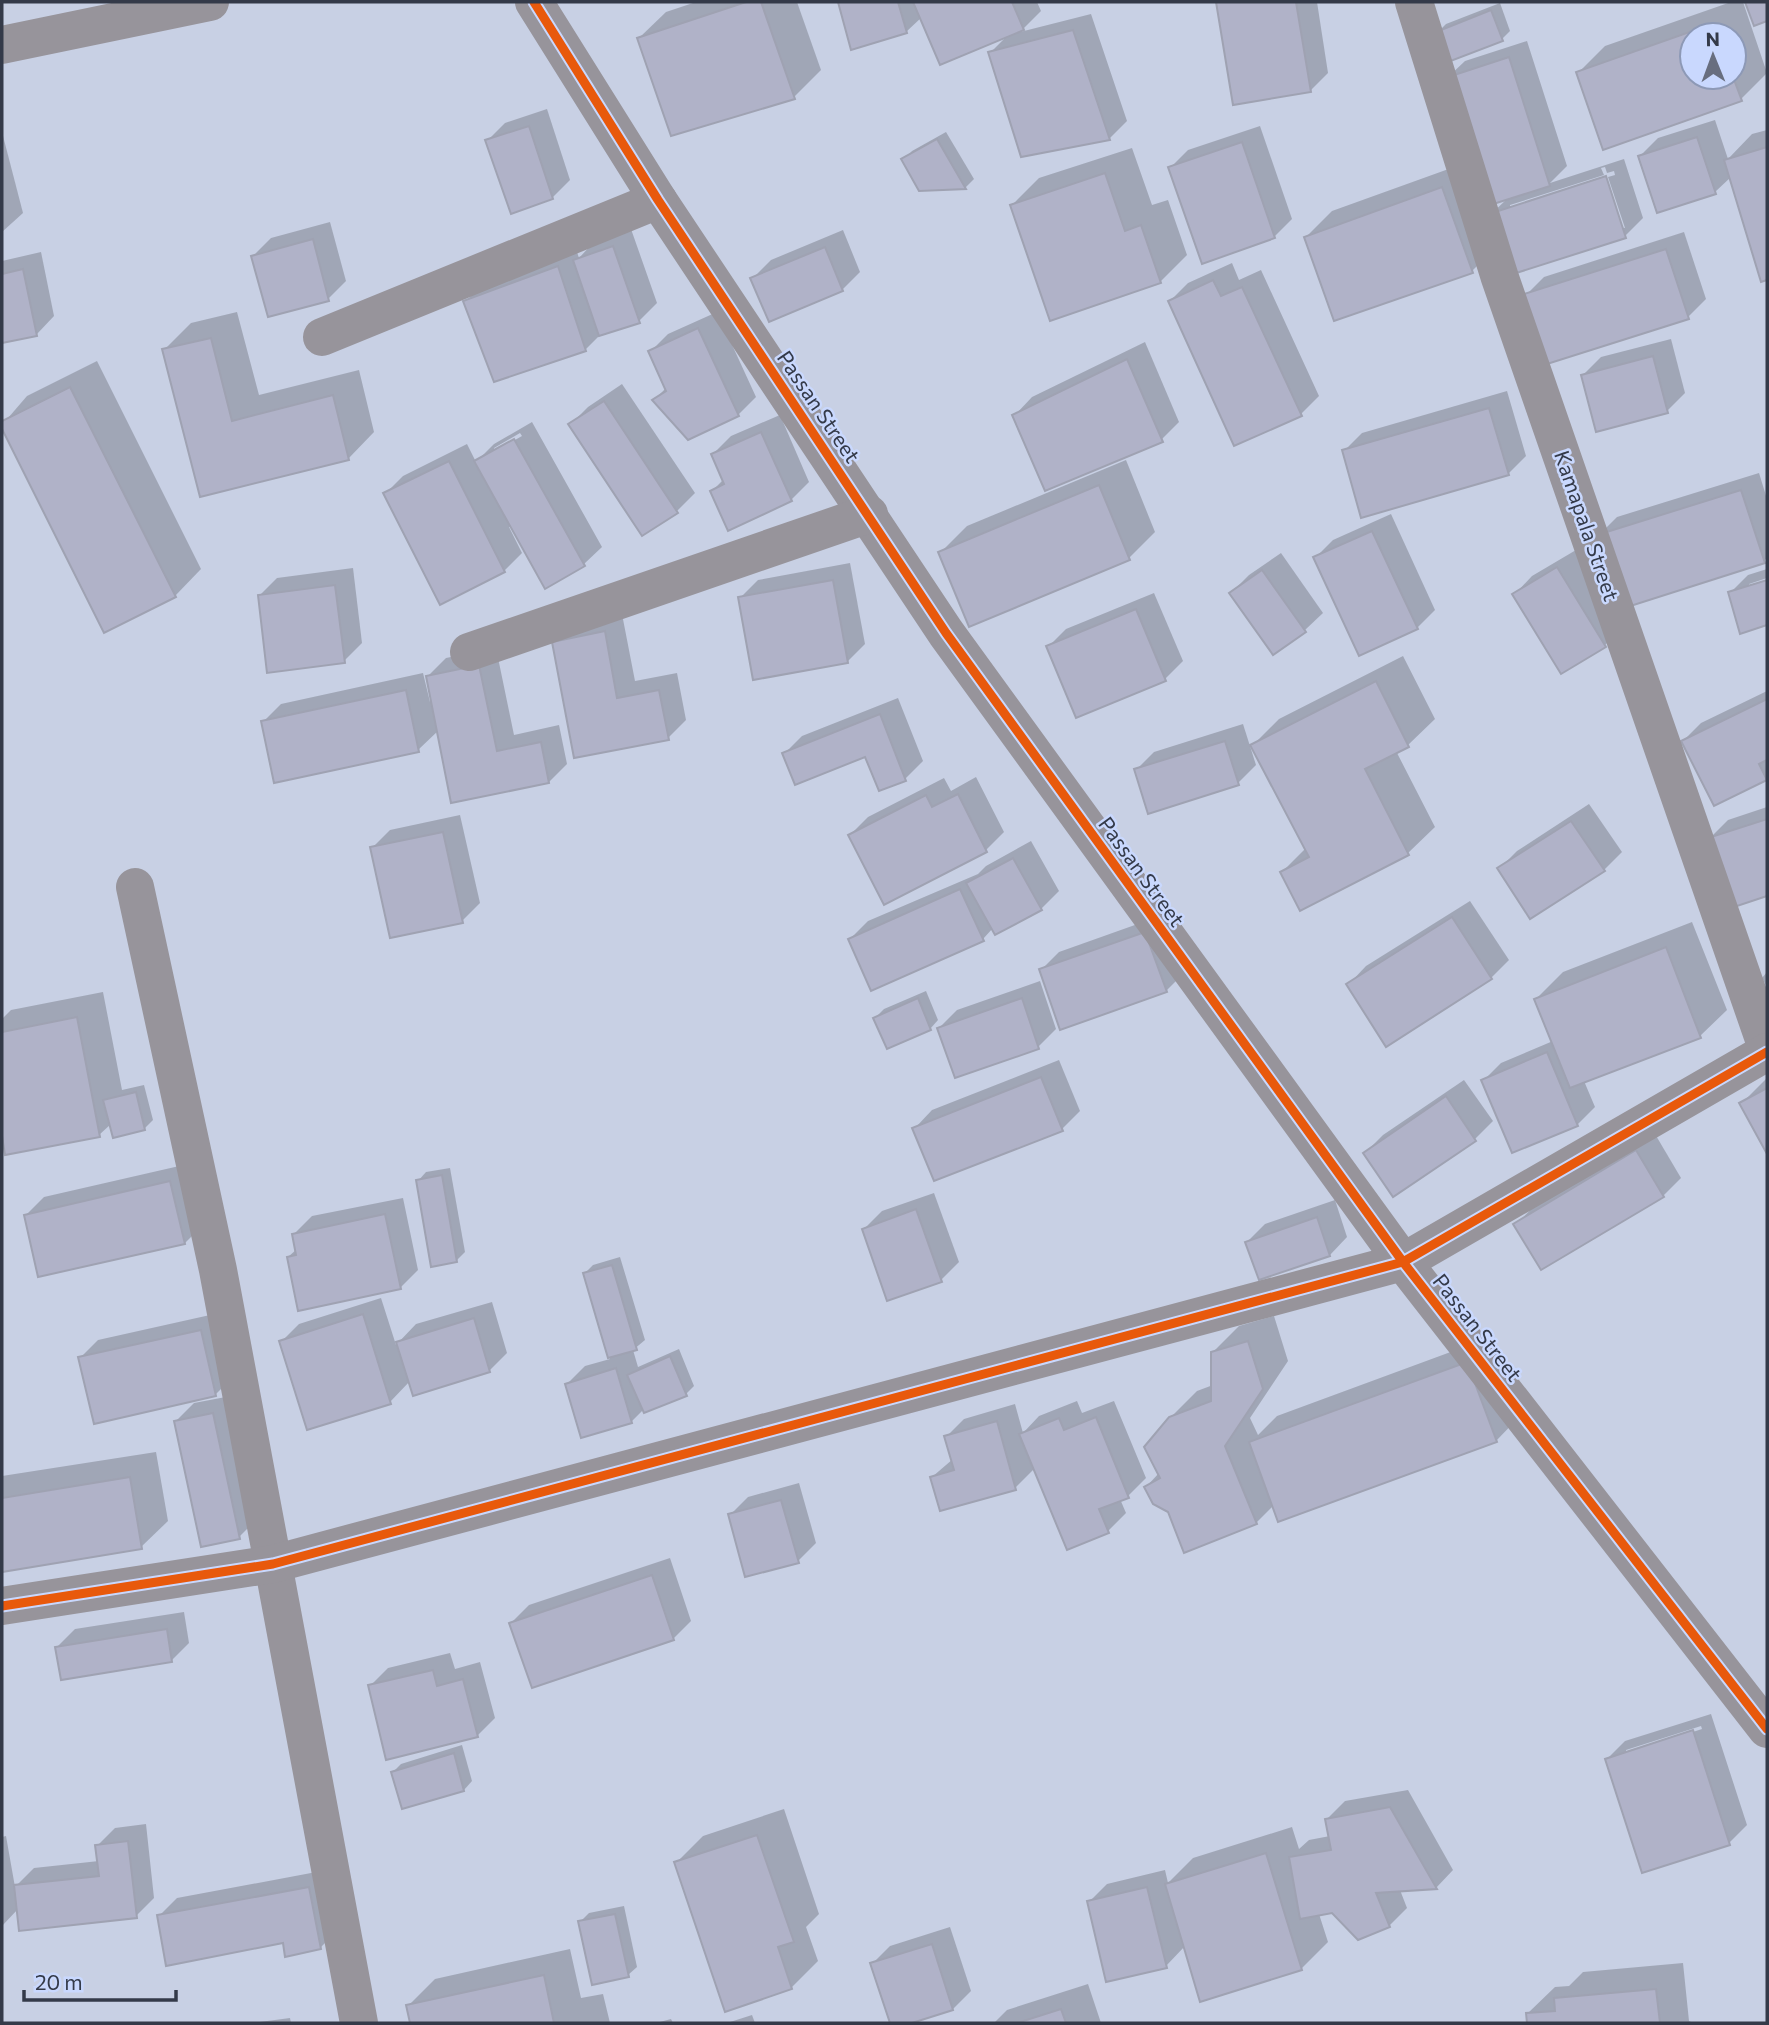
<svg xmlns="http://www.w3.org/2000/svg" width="1769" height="2025" viewBox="0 0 1769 2025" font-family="Commissioner,sans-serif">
	<rect width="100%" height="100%" fill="#c8d0e4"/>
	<!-- shadow -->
	<g fill="#0003" fill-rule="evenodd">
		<polygon points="696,2 797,2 821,70 794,97 672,134 639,38 666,12"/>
		<polygon points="839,2 1037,2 1041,11 1020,32 1091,14 1127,121 1109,139 990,53 1007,36 922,17 906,32 853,47"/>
		<polygon points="1218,2 1317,2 1328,73 1310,91 1234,103"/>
		<path d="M1731 2H1743L1767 73 1741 99 1578 73 1605 46ZM1692 35H1734V77H1692Z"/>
		<polygon points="1500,3 1510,31 1502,39 1438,32 1446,24"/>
		<path d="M1527 41 1567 166 1550 183 1624 159 1643 218 1625 236 1501 242 1472 271 1306 237 1332 211 1468 162 1488 217 1508 198 1447 78 1465 61ZM1605 167 1607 173 1614 171 1615 175 1608 177 1625 228 1510 209V205L1604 175 1601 168Z"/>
		<polygon points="547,109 570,180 552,198 487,141 505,123"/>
		<polygon points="1715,120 1728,159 1752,134 1767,130 1767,278 1762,280 1731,177 1715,192 1640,156 1658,138"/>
		<polygon points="1260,126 1292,219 1275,236 1203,262 1170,168 1188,150"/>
		<polygon points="2,132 23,213 2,232"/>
		<polygon points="946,132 974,179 966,187 920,189 904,160 912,151"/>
		<polygon points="1132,148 1152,205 1168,200 1187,255 1160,282 1012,205 1039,178"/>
		<polygon points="330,222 346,281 328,299 253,256 271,238"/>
		<polygon points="631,229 657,303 639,321 601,334 586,349 495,379 465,302 483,284 576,249 579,258 593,243"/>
		<polygon points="843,230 860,272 842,290 753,278 771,260"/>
		<polygon points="1684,232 1706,299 1688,317 1526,295 1544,277"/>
		<polygon points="41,252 54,316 37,334 2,342 2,261"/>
		<polygon points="1232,263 1239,280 1261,270 1319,396 1301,414 1170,301 1188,283"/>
		<polygon points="237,312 259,395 359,370 374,432 348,459 201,495 164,350 191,323"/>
		<polygon points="717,312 756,397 738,415 654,400 666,388 650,352 668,334"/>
		<polygon points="1671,339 1685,393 1667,411 1583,375 1601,357"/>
		<polygon points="1145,342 1179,422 1161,440 1015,415 1032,397"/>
		<polygon points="97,361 201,569 175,596 105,631 2,425 27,396"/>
		<polygon points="622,384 695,493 677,511 570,425 588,407"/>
		<polygon points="1507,391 1526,456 1508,474 1344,451 1362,433"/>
		<polygon points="780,415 809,482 791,500 712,491 724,479 713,454 731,436"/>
		<path d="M532 422 602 547 584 564 546 586 512 526 509 527 522 553 504 571 385 494 403 476 467 444 476 462 494 444ZM520 433 522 436 494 452V448Z"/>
		<polygon points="1126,460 1155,532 1129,558 940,553 967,526"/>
		<polygon points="1759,473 1767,499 1767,558 1764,561 1599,535 1617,517"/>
		<polygon points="1391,514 1435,610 1417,628 1315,558 1333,540"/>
		<polygon points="1576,550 1623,628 1605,645 1515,594 1532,576"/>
		<polygon points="1281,553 1323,613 1305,630 1273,653 1231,593 1249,575"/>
		<polygon points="850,563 865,644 847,662 740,598 758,580"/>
		<polygon points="353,568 362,643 344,661 259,596 277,578"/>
		<polygon points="1767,569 1767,578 1749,584 1749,588 1767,582 1767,623 1741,631 1730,593 1748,575"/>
		<polygon points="1154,593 1183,661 1165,679 1048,647 1066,629"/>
		<polygon points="622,614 635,681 677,673 686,720 668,738 575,756 554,642"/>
		<polygon points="496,648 514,735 559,725 567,764 549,782 439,730 418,750 263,722 281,704 423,673 430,702 433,701 428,676 446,658"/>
		<polygon points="1403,656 1435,719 1408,745 1396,751 1435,827 1408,853 1300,908 1282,872 1306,848 1253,745 1279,719"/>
		<polygon points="1767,691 1766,779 1683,741 1701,723"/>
		<polygon points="898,698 923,761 905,779 880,789 866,755 784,754 802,736"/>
		<polygon points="1243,724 1256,765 1238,783 1136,770 1154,752"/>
		<polygon points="976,777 1004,832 986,850 850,835 868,817 944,778 951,791"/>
		<polygon points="1589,804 1622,852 1604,870 1499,869 1517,851"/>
		<polygon points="1767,807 1767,895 1732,906 1710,838 1728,820"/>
		<polygon points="460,815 480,903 462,921 372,848 390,830"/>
		<polygon points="1031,841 1059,891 1041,909 993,928 983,939 850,939 868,921 978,874 986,866"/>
		<polygon points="1470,901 1509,960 1491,978 1349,984 1366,966"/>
		<polygon points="1163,915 1184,973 1166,991 1041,970 1059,952"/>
		<polygon points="1692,922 1727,1010 1700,1036 1584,1081 1595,1107 1577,1125 1483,1081 1501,1063 1553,1041 1536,999 1563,972"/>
		<polygon points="1767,972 1767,987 1762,978"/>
		<polygon points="1040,981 1056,1029 1038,1047 939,1028 957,1010"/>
		<polygon points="926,991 938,1020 930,1029 875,1018 884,1009"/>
		<polygon points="103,992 122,1090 144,1085 153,1120 145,1128 111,1124 99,1135 7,1153 2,1127 2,1019 11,1010"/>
		<polygon points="1059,1060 1080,1111 1062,1129 915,1128 932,1110"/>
		<polygon points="1767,1078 1767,1151 1742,1103"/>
		<polygon points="1464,1080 1493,1121 1475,1139 1394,1194 1365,1153 1383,1135"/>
		<polygon points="1655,1134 1681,1178 1663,1196 1516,1225 1533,1207"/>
		<polygon points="188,1164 203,1225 185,1243 26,1215 44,1197"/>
		<polygon points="450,1168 465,1252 456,1261 418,1181 426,1172"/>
		<polygon points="934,1193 959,1262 941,1280 888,1299 864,1229 882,1211"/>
		<polygon points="403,1198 418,1270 400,1288 288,1257 297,1249 294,1234 312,1216"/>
		<polygon points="1335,1200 1347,1237 1330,1255 1247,1242 1265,1224"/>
		<polygon points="620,1257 645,1340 633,1350 638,1367 679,1349 694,1386 686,1394 644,1409 632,1421 583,1436 567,1384 585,1366 610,1359 585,1273 593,1265"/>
		<polygon points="381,1298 396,1345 416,1324 492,1302 507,1353 489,1371 410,1381 390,1402 281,1342 299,1324"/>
		<polygon points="219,1313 233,1377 215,1395 80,1358 98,1340"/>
		<polygon points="1274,1316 1288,1361 1250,1418 1258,1435 1277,1416 1494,1336 1522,1414 1496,1441 1274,1505 1256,1523 1169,1511 1146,1487 1159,1473 1170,1418 1197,1391 1213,1385 1212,1353 1239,1326"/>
		<polygon points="231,1396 257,1519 239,1537 176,1421 194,1403"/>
		<polygon points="1077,1401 1082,1413 1114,1401 1146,1478 1128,1496 1120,1499 1126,1513 1108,1531 1035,1468 1015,1488 932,1477 953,1459 946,1437 964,1419 1015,1404 1023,1433 1039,1416"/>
		<polygon points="156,1452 168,1521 141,1547 2,1570 2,1476"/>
		<polygon points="799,1483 816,1543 798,1561 730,1515 748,1497"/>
		<polygon points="670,1558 691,1621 673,1639 511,1623 529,1605"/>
		<polygon points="184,1612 189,1643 171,1661 57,1647 75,1629"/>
		<polygon points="450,1653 455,1669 480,1662 495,1718 477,1736 370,1686 388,1668"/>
		<path d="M1711 1714 1747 1825 1729 1843 1607 1759 1625 1741ZM1701 1726 1702 1729 1626 1754V1750Z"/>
		<polygon points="462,1745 472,1781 464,1790 393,1772 401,1764"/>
		<polygon points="1408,1790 1453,1870 1436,1888 1400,1890 1407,1908 1389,1926 1333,1911 1319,1914 1328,1942 1301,1969 1185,1946 1166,1966 1089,1902 1107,1884 1165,1870 1168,1883 1193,1858 1292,1827 1299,1849 1309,1840 1330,1836 1327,1819 1345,1801"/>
		<polygon points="784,1809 819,1914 806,1927 818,1961 791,1988 676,1863 703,1836"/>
		<polygon points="146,1824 154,1898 136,1916 18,1909 2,1926 2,1837 6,1836 15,1887 34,1868 99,1861 97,1846 115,1828"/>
		<polygon points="327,1870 338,1930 320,1948 159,1916 177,1898"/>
		<polygon points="624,1906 637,1967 628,1975 580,1922 589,1913"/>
		<polygon points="950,1927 971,1991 953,2009 906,2023 892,2023 872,1964 890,1946"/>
		<polygon points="570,1949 581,1998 603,1994 610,2023 412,2023 408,2006 435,1979"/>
		<polygon points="1683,1963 1689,2021 1693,2023 1529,2023 1528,2013 1555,1987 1569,1986 1583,1972"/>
		<polygon points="1088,1984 1101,2023 994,2023 1007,2010"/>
		<polygon points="752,2015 755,2023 727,2023"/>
		<polygon points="290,2018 291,2023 252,2023"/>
		<polygon points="671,2019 673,2023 656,2023"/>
	</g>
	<!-- building -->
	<g fill="#b0b2c8" stroke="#9fa2b2" stroke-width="2">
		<polygon points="746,2 761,2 795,99 671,136 637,38"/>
		<polygon points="838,2 898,2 907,33 851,50"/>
		<polygon points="913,2 1012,2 1024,30 940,65"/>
		<polygon points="1216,2 1296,2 1311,92 1233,105"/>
		<polygon points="1745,2 1767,2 1767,21 1754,26"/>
		<polygon points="1491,10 1503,41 1448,62 1436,32"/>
		<polygon points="1715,23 1719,35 1692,35 1692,77 1733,77 1742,101 1603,150 1576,72"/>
		<polygon points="1073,30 1110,140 1021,157 988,52"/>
		<polygon points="1509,57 1550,186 1487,206 1445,78"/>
		<polygon points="529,126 553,199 511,214 485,140"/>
		<polygon points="1697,137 1716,194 1657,213 1638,156"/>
		<polygon points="937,139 966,189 919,191 901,159"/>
		<polygon points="1242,142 1275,238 1202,264 1168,167"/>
		<polygon points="1767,147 1767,280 1761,282 1724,160"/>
		<polygon points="1105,173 1125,231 1141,225 1161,283 1050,321 1010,205"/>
		<polygon points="1606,176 1626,238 1510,275 1489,214"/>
		<polygon points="1442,187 1473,273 1334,321 1304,237"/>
		<polygon points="313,239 329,301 268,317 251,256"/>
		<polygon points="613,246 640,323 599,336 573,260"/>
		<polygon points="825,247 843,291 769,322 750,278"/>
		<polygon points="1666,249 1689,319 1547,364 1524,294"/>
		<polygon points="558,266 586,351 494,382 463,301"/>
		<polygon points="23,269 37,336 2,343 2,274"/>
		<polygon points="1213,280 1221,296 1242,287 1302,416 1234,446 1168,301"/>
		<polygon points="698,328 739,416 688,440 652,400 666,391 648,351"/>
		<polygon points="211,338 232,421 333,395 349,460 200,497 162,349"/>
		<polygon points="1653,356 1668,413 1596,432 1581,375"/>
		<polygon points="1127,359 1163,442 1045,491 1012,415"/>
		<polygon points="70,387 176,597 104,633 2,429 2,421"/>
		<polygon points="604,401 678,513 642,536 568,424"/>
		<polygon points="1489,408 1509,475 1361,518 1342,450"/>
		<polygon points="761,432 792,501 728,531 710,491 724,484 711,454"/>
		<polygon points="514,439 585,566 545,589 474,461"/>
		<polygon points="449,461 505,572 440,605 383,493"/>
		<polygon points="1099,485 1130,560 969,627 938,552"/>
		<polygon points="1741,490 1765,563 1621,609 1597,535"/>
		<polygon points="1372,531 1418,629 1359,656 1313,557"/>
		<polygon points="1557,567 1606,647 1561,674 1512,594"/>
		<polygon points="1262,570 1306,632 1273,655 1229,593"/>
		<polygon points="833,580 848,663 753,680 738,597"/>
		<polygon points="1767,580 1767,625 1740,634 1728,592"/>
		<polygon points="335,585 345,663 267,673 258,595"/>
		<polygon points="1136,609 1166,681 1076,718 1046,646"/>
		<polygon points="605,631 617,698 659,690 669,740 574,758 552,642"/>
		<polygon points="479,665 497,751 541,742 549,783 451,803 426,676"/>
		<polygon points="1376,681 1409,747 1365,769 1409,855 1300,911 1280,872 1309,857 1250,745"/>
		<polygon points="406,690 419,752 274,783 261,721"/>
		<polygon points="1767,699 1767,760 1759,764 1767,780 1714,806 1681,741"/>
		<polygon points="880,714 906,781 879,791 865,757 795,785 782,753"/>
		<polygon points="1225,741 1239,785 1148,814 1134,769"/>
		<polygon points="958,794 987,852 884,905 848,835 926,795 932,807"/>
		<polygon points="1767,819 1767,896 1731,908 1708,838"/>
		<polygon points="1571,821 1605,871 1530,919 1497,868"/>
		<polygon points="443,832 463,923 390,938 370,847"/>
		<polygon points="1013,858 1042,910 995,935 966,883"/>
		<polygon points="960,889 984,941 871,991 848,939"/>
		<polygon points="1452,917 1492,979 1386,1047 1346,984"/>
		<polygon points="1145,932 1167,992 1060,1030 1039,969"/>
		<polygon points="1666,947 1701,1038 1570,1088 1534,999"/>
		<polygon points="918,998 931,1030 887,1049 873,1018"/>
		<polygon points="1022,998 1039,1049 955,1078 937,1028"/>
		<polygon points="77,1017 100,1137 5,1155 2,1136 2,1032"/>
		<polygon points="1547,1052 1578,1126 1512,1153 1481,1080"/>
		<polygon points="1041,1077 1063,1131 934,1181 912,1128"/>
		<polygon points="1767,1088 1767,1154 1739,1103"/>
		<polygon points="136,1092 145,1130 113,1138 103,1100"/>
		<polygon points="1446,1096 1476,1141 1393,1197 1363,1153"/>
		<polygon points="1636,1150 1664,1197 1541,1270 1513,1224"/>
		<polygon points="442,1175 457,1262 431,1267 416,1180"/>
		<polygon points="170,1181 185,1244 38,1277 24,1215"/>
		<polygon points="916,1209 942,1282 887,1301 862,1229"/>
		<polygon points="385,1214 401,1289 298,1311 287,1257 296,1255 292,1234"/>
		<polygon points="1317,1217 1330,1256 1259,1280 1245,1242"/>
		<polygon points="612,1265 637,1350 608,1358 583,1273"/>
		<polygon points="363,1314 391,1404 307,1430 279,1341"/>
		<polygon points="474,1318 490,1372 413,1396 396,1342"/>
		<polygon points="201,1330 216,1396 94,1424 78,1357"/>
		<polygon points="1248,1341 1263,1389 1225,1446 1257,1524 1184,1553 1168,1512 1153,1504 1144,1487 1160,1478 1144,1447 1169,1417 1211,1401 1211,1352"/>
		<polygon points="670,1356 687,1396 644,1413 627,1375"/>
		<polygon points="1467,1362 1497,1442 1278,1522 1249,1442"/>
		<polygon points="616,1368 632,1423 581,1438 565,1384"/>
		<polygon points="213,1413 240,1539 201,1547 174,1421"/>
		<polygon points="1096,1417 1129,1498 1099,1509 1109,1533 1067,1550 1019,1434 1059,1418 1064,1430"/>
		<polygon points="997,1421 1016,1490 940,1511 930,1477 954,1470 944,1436"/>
		<polygon points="130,1477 142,1549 2,1572 2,1498"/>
		<polygon points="781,1500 799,1563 745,1577 728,1514"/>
		<polygon points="652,1575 674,1640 532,1688 509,1623"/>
		<polygon points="167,1629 172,1662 61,1680 55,1647"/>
		<polygon points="433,1670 437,1686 463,1679 478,1737 386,1760 368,1685"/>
		<polygon points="1693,1730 1730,1845 1642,1873 1605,1759"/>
		<polygon points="454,1753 464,1791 402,1809 391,1772"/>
		<polygon points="1390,1807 1437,1889 1376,1893 1390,1927 1358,1940 1332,1913 1300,1919 1289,1857 1331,1850 1325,1819"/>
		<polygon points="757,1835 794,1942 778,1947 792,1989 725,2012 674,1862"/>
		<polygon points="128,1841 137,1918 19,1931 14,1885 99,1876 95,1845"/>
		<polygon points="1266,1853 1302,1970 1200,2002 1165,1884"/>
		<polygon points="309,1887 321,1949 285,1957 283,1943 166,1966 157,1915"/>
		<polygon points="1147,1887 1167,1968 1106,1982 1087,1901"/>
		<polygon points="615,1914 629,1977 592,1985 578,1921"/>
		<polygon points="932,1944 953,2010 912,2023 890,2023 870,1963"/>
		<polygon points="544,1975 554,2023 410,2023 406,2005"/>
		<polygon points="1656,1989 1660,2023 1527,2023 1526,2013 1555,2011 1554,1998"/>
		<polygon points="1061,2009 1066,2023 1017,2023"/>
	</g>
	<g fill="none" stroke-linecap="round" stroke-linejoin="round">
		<!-- minor -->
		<g stroke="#97949b" stroke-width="38">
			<polyline points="534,2 658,200 946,633 1403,1262 1767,1729"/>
			<polyline points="1414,2 1500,278 1767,1048"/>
			<polyline points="2,45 210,2"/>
			<polyline points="322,337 658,200"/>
			<polyline points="469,652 869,514"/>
			<polyline points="135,887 218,1270 359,2023"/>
			<polyline points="2,1606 273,1564 1403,1262 1767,1052"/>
		</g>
		<defs>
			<g id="cycleway">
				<polyline points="534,2 658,200 946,633 1403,1262 1767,1729"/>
				<polyline points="2,1606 273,1564 1403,1262 1767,1052"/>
			</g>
		</defs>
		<!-- cycleway casing -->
		<use href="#cycleway" stroke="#c9d8fe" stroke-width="13"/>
		<!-- cycleway -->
		<use href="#cycleway" stroke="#e8590c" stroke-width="9"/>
	</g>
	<g text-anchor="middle" stroke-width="5" stroke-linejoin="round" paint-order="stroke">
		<!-- street labels -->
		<g font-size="21" fill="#343a49" stroke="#c9d8fe">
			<text transform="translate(818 407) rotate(56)" y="7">Passan Street</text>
			<text transform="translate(1586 526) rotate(71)" y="7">Kamapala Street</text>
			<text transform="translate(1141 872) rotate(54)" y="7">Passan Street</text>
			<text transform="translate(1477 1328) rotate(52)" y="7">Passan Street</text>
		</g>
	</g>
	<!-- border -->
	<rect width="1769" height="2025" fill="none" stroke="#343a49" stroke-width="7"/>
	<!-- north arrow -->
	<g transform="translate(1713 56) rotate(359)"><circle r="33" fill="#c9d8fe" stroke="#8d99b6" stroke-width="2"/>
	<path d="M0-5L12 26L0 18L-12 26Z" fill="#686e7f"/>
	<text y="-10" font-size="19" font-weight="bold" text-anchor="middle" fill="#343a49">N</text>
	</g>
	<!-- scale -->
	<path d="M24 1990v10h152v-10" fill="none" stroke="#343a49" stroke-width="3.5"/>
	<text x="35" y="1990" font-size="21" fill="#343a49" stroke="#c9d8fe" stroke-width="5" paint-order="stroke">20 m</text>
</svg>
